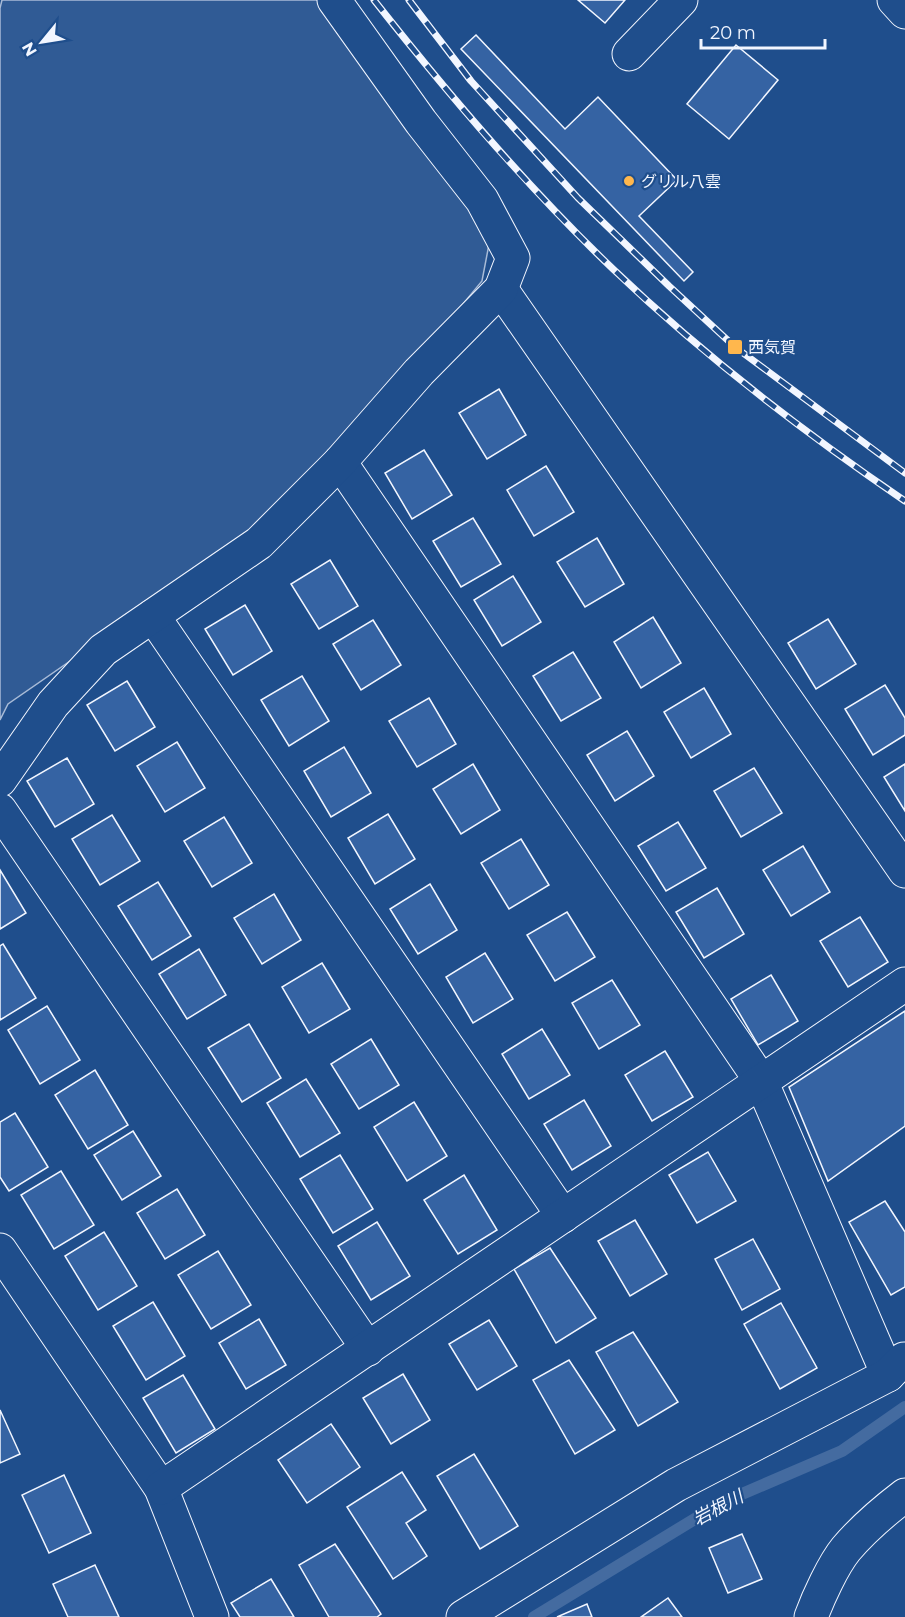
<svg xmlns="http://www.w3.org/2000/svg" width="905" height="1617" viewBox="0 0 905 1617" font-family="Montserrat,'Noto Sans JP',sans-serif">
	<rect width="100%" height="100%" fill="#1f4e8c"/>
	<!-- built -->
	<polygon fill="#305b95" stroke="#a8bbd7" stroke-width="1.5" points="2,0 331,0 490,239 482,281 299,503 8,704 0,720 0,8"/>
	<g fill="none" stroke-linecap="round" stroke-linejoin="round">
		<!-- stream -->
		<polyline stroke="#446ba0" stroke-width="12" points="534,1617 721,1503 842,1451 905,1407"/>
	</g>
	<!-- building -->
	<g fill="#3563a3" stroke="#f2f6ff" stroke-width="1.5">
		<polygon points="578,0 625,0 605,23"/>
		<polygon points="476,35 565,129 598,97 677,180 639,216 693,272 684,281 461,49"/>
		<polygon points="736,45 778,80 729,139 687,104"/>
		<polygon points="499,389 526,435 487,459 459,413"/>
		<polygon points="424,450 452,495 412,519 385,473"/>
		<polygon points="546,466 574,512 534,536 507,490"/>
		<polygon points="473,518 501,564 461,587 433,541"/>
		<polygon points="597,538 624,584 585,607 557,562"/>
		<polygon points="330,560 358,606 319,629 291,584"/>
		<polygon points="513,576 541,622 502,646 474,600"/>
		<polygon points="245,605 272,651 233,675 205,629"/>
		<polygon points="653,617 681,663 641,688 614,642"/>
		<polygon points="828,619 856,664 816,689 788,643"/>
		<polygon points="373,620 401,665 361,690 333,644"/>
		<polygon points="573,652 601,698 561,721 533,676"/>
		<polygon points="302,676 329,721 289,746 261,700"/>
		<polygon points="127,681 155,727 115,751 87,705"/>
		<polygon points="885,685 905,718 905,735 873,755 845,709"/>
		<polygon points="704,688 731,734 691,758 664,712"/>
		<polygon points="429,698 456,744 417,767 389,721"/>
		<polygon points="627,731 654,776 615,801 587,755"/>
		<polygon points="177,742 205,788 165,812 137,766"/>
		<polygon points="344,747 371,793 331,817 304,771"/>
		<polygon points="67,758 94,804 55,827 27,781"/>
		<polygon points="473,764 500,810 461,834 433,789"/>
		<polygon points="905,764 905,811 884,777"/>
		<polygon points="754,768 782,813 741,837 714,791"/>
		<polygon points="388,814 415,859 375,884 348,838"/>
		<polygon points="112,815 140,861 100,885 72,839"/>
		<polygon points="224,817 252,863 212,887 184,841"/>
		<polygon points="678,822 706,868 666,891 638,846"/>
		<polygon points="521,839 549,885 509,909 481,863"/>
		<polygon points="803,846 830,892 791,916 763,870"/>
		<polygon points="0,870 26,913 0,929"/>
		<polygon points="158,882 191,936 152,960 118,906"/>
		<polygon points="430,884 457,930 418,954 390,909"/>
		<polygon points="717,888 744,934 704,958 676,912"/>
		<polygon points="274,894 301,940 262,964 234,918"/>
		<polygon points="567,912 595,957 555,981 527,935"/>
		<polygon points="860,917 888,962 848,987 820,941"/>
		<polygon points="3,944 36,998 0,1020 0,946"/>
		<polygon points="199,949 226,995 187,1019 159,974"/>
		<polygon points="485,953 513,999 473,1023 446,977"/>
		<polygon points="322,963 350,1009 309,1033 282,987"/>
		<polygon points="771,975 798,1021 758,1045 731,999"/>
		<polygon points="612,980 640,1025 599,1049 572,1003"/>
		<polygon points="47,1006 80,1060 40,1084 8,1030"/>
		<polygon points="905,1011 905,1126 828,1181 789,1087"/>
		<polygon points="249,1024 281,1078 242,1102 208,1048"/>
		<polygon points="542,1029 570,1075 529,1099 502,1054"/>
		<polygon points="371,1039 399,1085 359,1109 331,1064"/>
		<polygon points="665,1051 693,1097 652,1121 625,1075"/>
		<polygon points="95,1070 128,1125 88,1149 55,1095"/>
		<polygon points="306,1079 340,1133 300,1157 267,1103"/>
		<polygon points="584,1100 611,1146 572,1170 544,1124"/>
		<polygon points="414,1102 447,1156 407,1181 374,1127"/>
		<polygon points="15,1113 48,1167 9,1191 0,1177 0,1122"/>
		<polygon points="133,1131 161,1176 122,1200 94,1155"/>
		<polygon points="708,1152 736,1201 697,1223 669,1175"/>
		<polygon points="340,1155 373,1209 333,1233 300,1179"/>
		<polygon points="61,1171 94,1225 54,1249 21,1195"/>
		<polygon points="464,1175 497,1230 458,1254 424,1200"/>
		<polygon points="177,1189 205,1235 165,1259 137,1213"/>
		<polygon points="885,1201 905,1232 905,1287 891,1295 849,1222"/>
		<polygon points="635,1220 667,1274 630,1296 598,1241"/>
		<polygon points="377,1222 410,1276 371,1300 338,1246"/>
		<polygon points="104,1232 137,1286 98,1310 65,1256"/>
		<polygon points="753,1239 780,1289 742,1310 715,1259"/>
		<polygon points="550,1248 596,1318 556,1343 514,1269"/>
		<polygon points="218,1251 251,1305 211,1329 178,1275"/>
		<polygon points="153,1302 185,1356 146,1380 113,1326"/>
		<polygon points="781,1303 817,1368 780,1389 744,1324"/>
		<polygon points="259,1319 286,1365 246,1389 219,1343"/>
		<polygon points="489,1320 517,1366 477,1390 449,1344"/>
		<polygon points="633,1332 678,1402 638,1426 596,1352"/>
		<polygon points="569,1360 615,1430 575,1454 533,1380"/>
		<polygon points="403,1374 430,1420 391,1444 363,1398"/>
		<polygon points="183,1375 215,1429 176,1453 143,1398"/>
		<polygon points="0,1410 20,1454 0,1463"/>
		<polygon points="331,1424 360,1467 307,1503 278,1460"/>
		<polygon points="474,1454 518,1526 480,1549 437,1476"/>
		<polygon points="402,1472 426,1510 406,1523 427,1556 393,1579 347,1507"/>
		<polygon points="64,1475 91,1533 49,1553 22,1495"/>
		<polygon points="742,1534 762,1579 728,1593 709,1548"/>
		<polygon points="335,1544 381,1614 377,1617 329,1617 299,1565"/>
		<polygon points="95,1565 119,1617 68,1617 53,1584"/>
		<polygon points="271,1579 294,1617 240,1617 231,1603"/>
		<polygon points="668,1598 682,1617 641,1617"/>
		<polygon points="587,1604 592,1617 557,1617"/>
	</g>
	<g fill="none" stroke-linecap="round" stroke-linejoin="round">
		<defs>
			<g id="street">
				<polyline points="629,54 681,0"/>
				<polyline points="501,289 905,871"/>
				<polyline points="340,462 761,1081 888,1375"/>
				<polyline points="153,616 563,1216"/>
				<polyline points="0,780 53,704 103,650 259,543 340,462 419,372 501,289 513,258 482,200 421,122 334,0"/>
				<polyline points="0,810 368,1349"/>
				<polyline points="0,1250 161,1488 212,1617"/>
				<polyline points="161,1488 905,984"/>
				<polyline points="463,1617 676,1485 888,1375 904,1359"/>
				<path d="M811 1617C818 1598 833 1565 846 1549 863 1529 884 1511 905 1495"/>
			</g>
			<polyline id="highway" points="894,0 905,12"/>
		</defs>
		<!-- street casing -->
		<use href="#street" stroke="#f2f6ff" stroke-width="35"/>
		<!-- highway casing -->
		<use href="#highway" stroke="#f2f6ff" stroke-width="35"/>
		<!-- street -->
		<use href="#street" stroke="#1f4e8c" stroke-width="33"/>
		<!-- highway -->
		<use href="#highway" stroke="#1f4e8c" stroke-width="33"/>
		<defs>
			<g id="rail">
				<path d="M374 0C448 94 526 186 613 269 703 355 802 431 905 501"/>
				<polyline points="409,0 471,81 578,198 669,286 735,347 905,473"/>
			</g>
		</defs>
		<!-- rail casing -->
		<use href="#rail" stroke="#f2f6ff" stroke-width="7"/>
		<!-- rail -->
		<use href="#rail" stroke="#1f4e8c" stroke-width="4.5" stroke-dasharray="14" stroke-linecap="butt"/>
	</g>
	<!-- markers -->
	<g fill="#ffb74d" stroke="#1f4e8c" stroke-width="2">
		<circle cx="629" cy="181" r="6"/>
		<rect x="727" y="339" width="16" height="16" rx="3"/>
	</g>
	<g text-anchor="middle" stroke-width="4.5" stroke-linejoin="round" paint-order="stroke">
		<!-- poi labels -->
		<g font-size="16" fill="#f2f6ff" stroke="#1f4e8c" text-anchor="start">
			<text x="641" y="187">グリル八雲</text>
			<text x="748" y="353">西気賀</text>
		</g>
		<!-- water labels -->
		<g font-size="18" font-style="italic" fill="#f2f6ff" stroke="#1f4e8c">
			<text transform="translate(718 1508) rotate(-28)" y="6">岩根川</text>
		</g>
	</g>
	<!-- north arrow -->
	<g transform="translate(42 42) rotate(240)" stroke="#1f4e8c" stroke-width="4.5" paint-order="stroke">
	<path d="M0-4.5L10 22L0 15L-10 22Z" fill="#f2f6ff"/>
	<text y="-9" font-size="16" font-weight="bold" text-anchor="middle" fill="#f2f6ff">N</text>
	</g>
	<!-- scale -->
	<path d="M701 39v9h124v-9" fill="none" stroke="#f2f6ff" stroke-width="3"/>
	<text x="710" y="39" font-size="18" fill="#f2f6ff" stroke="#1f4e8c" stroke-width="4.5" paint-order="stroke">20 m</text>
</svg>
